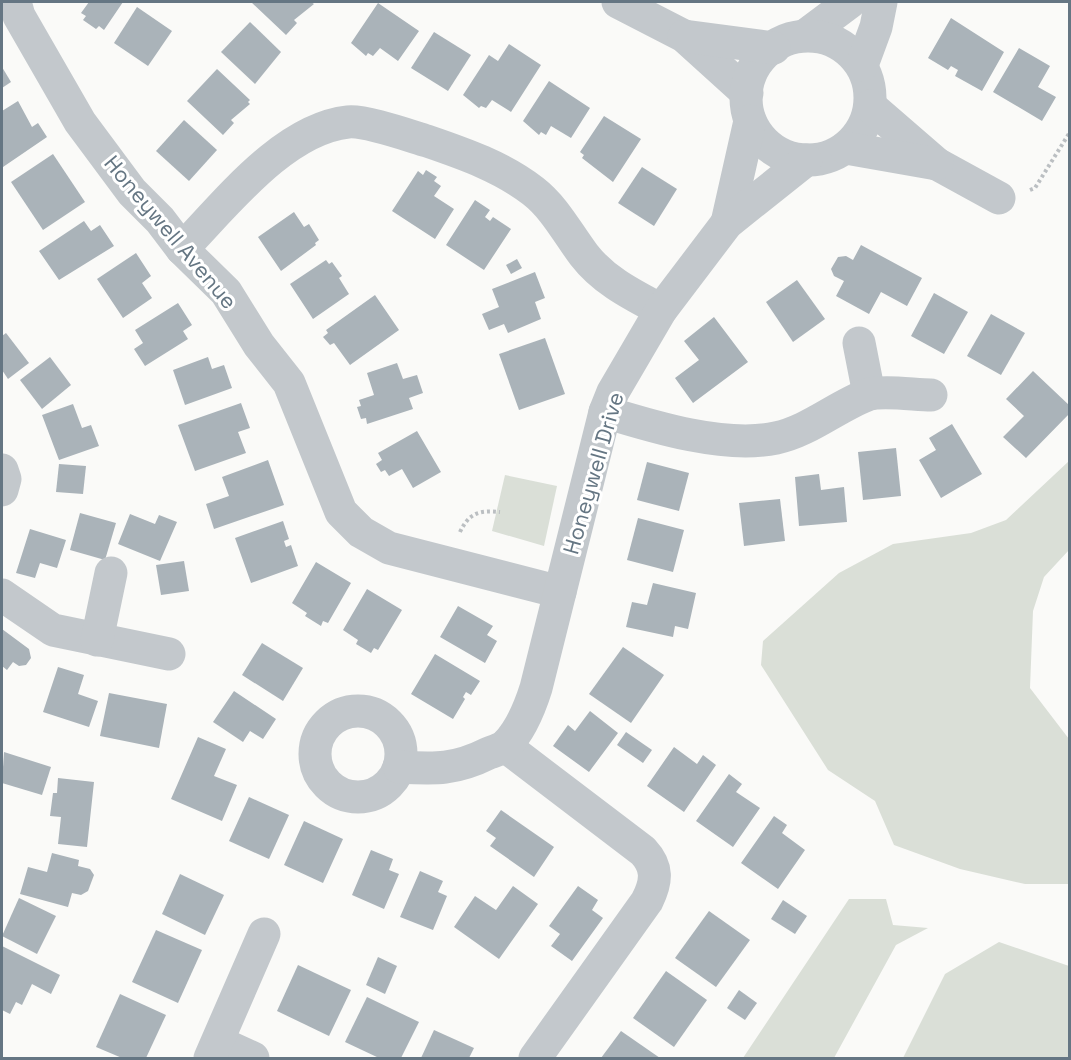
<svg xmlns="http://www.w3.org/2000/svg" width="1071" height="1060" viewBox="0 0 1071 1060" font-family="'Space Grotesk',sans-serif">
	<rect width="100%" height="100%" fill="#fafaf8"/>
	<!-- green -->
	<g fill="#dadfd7">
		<polygon points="1069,461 1069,550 1044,577 1033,611 1030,688 1069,739 1069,884 1025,884 960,869 894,845 875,801 828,770 761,665 763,641 839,573 893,544 971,533 1006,520"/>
		<polygon points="505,475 557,486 544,546 492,531"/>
		<polygon points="849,899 886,899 893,925 928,928 896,945 834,1058 743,1058"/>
		<polygon points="999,942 1069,966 1069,1058 903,1058 945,974"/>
	</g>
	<!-- building -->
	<g fill="#aab3b9">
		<polygon points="89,2 123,2 104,30 99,26 96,29 83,20 86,16 81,13"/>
		<polygon points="251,2 311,2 314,4 294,20 297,23 286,35"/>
		<polygon points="378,3 419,31 398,61 380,48 373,56 368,53 366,56 351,43"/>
		<polygon points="137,7 172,31 148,66 114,43"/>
		<polygon points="951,18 1004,52 982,91 955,76 958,70 951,66 948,70 928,58"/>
		<polygon points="250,22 281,52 255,84 221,52"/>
		<polygon points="434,32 471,55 448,91 411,68"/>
		<polygon points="509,44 541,65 511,112 492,100 486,108 481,106 479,108 463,95 489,55 498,61"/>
		<polygon points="1019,48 1050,66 1038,87 1056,97 1042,121 993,92"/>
		<polygon points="2,67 11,82 2,88"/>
		<polygon points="217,69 250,100 248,102 250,104 231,120 234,123 223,135 187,101"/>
		<polygon points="549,81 590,108 571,138 551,126 546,135 541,132 539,135 523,121"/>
		<polygon points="18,101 32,127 38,123 47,137 3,167 2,111"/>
		<polygon points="604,116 641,139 613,182 582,158 584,155 580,152"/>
		<polygon points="184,120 217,150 189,181 156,151"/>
		<polygon points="53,154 85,202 43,230 11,182"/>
		<polygon points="642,167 677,189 654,226 618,203"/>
		<polygon points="426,170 437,177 434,181 441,186 434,196 454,209 435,239 392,211 418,171 423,175"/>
		<polygon points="475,200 490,210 485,217 490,221 493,217 511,229 484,270 446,245"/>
		<polygon points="294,212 304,227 309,224 319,240 315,243 316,245 281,271 258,237"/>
		<polygon points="84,221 91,231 100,225 114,246 59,280 39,251"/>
		<polygon points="861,245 922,278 907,306 881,292 869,314 836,296 844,281 834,276 831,269 838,257 846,256 853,260"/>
		<polygon points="136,253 151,276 142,283 152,298 123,318 97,279"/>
		<polygon points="517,259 522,268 511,274 506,265"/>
		<polygon points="326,260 329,264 332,262 342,276 339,278 349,294 313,319 290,284"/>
		<polygon points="535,272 545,298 535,302 541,319 508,333 504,324 489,330 482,314 499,307 492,289"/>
		<polygon points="797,280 825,319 793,342 766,302"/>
		<polygon points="934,293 968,312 944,354 911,336"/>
		<polygon points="375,295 399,330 350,365 334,343 330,345 323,337 328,333 326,330"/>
		<polygon points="178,303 192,325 183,331 188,339 145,366 134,349 143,343 135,330"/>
		<polygon points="991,314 1025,333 1001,375 967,356"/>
		<polygon points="714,317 748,362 693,403 675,378 699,360 684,341"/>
		<polygon points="6,333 29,363 8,379 2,370 2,336"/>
		<polygon points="545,338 565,394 519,410 499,354"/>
		<polygon points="50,357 71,385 42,409 20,380"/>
		<polygon points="208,357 212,369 224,365 232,388 185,405 173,370"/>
		<polygon points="397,363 403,379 417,375 423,393 409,398 413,409 367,424 366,418 361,419 357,407 361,406 359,400 374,395 367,373"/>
		<polygon points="1033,371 1070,406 1070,413 1026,458 1003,437 1024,416 1006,399"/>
		<polygon points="241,403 250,428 238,432 246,453 195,471 178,425"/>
		<polygon points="73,404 82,428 91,425 99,446 59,460 42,415"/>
		<polygon points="952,424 982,474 941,498 919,460 936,450 929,438"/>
		<polygon points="417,431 441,472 413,488 402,469 389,476 385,470 381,472 376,464 382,460 378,453"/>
		<polygon points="896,448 901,496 863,500 858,452"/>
		<polygon points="268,460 284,505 214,529 206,504 229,496 222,477"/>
		<polygon points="647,462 689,473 679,511 637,500"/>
		<polygon points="59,464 86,466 83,494 56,492"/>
		<polygon points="819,474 821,490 844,487 847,522 799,526 795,477"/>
		<polygon points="780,499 785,541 744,546 739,503"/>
		<polygon points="80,513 116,523 105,560 70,550"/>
		<polygon points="130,514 155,524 159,515 177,522 160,561 118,544"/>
		<polygon points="638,518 684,530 673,572 627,560"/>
		<polygon points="283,521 289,539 284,541 286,547 291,545 298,566 251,583 235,538"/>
		<polygon points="30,529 66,540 57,568 40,563 35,578 16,573"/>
		<polygon points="184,561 189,591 161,595 156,565"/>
		<polygon points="316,562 351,583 328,623 323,621 321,626 305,616 307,613 292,603"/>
		<polygon points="653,583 696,593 688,629 675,626 673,637 626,627 632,602 647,605"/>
		<polygon points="367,589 402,610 378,650 374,648 371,653 356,644 358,640 343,630"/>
		<polygon points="458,606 493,626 487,635 497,641 485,663 440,637"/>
		<polygon points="2,629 29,649 31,658 26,665 19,666 13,662 7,670 2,666"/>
		<polygon points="262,643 303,668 283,701 242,675"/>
		<polygon points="623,647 664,675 631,723 589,694"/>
		<polygon points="435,654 480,681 471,695 466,692 463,697 465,699 453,719 411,694"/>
		<polygon points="58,667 84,675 78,694 98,701 89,727 43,712"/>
		<polygon points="234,691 276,719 263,739 250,731 243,742 213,722"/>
		<polygon points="109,693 167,704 159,748 100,736"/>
		<polygon points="590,711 618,733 589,772 553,746 568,725 575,731"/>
		<polygon points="626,732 652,750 643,763 617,745"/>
		<polygon points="198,737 226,749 214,776 237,785 222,821 171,799"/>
		<polygon points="674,747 697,764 703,755 716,765 684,812 647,786"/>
		<polygon points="4,752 51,767 42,795 2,783"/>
		<polygon points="729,774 742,784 736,792 760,808 733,847 696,821"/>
		<polygon points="58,778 94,782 87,847 58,844 61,817 50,816 53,793 57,793"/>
		<polygon points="249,797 289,815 269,859 229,841"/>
		<polygon points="501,810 554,847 534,877 490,846 496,838 486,831"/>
		<polygon points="774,816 787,825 782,833 805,850 778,889 741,863"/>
		<polygon points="304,821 343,839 323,883 284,865"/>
		<polygon points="371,850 393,859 389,870 399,874 384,909 352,895"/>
		<polygon points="52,853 79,860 78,866 90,869 94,875 88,891 81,895 72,893 68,907 20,894 28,867 47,872"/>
		<polygon points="420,871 443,881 438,892 447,896 433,930 400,917"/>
		<polygon points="180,874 224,895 205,935 162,914"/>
		<polygon points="513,886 538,904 499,959 454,927 475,896 496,910"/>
		<polygon points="578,886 598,900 592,910 603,918 572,961 551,946 560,934 549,926"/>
		<polygon points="19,898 56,916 37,954 2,936"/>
		<polygon points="783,900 807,916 795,934 771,919"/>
		<polygon points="709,911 750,940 716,987 675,958"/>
		<polygon points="156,930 202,950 178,1003 132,982"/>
		<polygon points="2,946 60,975 51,994 32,984 22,1005 16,1002 10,1014 2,1010"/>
		<polygon points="378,957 397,966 385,994 366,985"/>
		<polygon points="298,965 351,990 329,1036 277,1011"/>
		<polygon points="666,971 707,1000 674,1047 633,1018"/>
		<polygon points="739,990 757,1003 745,1020 727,1008"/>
		<polygon points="120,994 166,1015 146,1058 122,1058 96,1047"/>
		<polygon points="367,997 419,1022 401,1058 379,1058 345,1042"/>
		<polygon points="434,1030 474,1048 469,1058 421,1058"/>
		<polygon points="621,1031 660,1058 601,1058"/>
	</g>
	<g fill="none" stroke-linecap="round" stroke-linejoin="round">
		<!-- path -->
		<g stroke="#bbbfc2" stroke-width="4" stroke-dasharray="3 3" stroke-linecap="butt">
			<polyline points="1030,190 1035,188 1070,132"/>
			<path d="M460 532C469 513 479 510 500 512"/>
		</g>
		<!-- minor -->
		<g stroke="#c3c8cc" stroke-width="33">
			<polyline points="15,2 19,16 80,122 132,192 160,220 182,249 226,292 259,345 289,383 341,512 361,532 389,548 560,592"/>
			<polyline points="618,2 684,36 747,93"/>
			<polyline points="806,35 850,2"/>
			<circle cx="808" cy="98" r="62"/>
			<polyline points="684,36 774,48"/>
			<polyline points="862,65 876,27 881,2"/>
			<polyline points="870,106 937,164 999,198"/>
			<polyline points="846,148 937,164"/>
			<polyline points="727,223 750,121"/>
			<path d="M182 249C225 205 283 129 348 122 365 120 410 136 427 141 465 154 502 167 533 191 555 208 568 234 584 255 604 281 633 295 661 310"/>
			<polyline points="859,343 869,394"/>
			<path d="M605 412C654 427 725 449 776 438 809 431 836 407 867 395 881 390 915 395 931 395"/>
			<polyline points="2,470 5,479 2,490"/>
			<polyline points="2,595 53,630 169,654"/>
			<polyline points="97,640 111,573"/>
			<circle cx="358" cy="754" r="43"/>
			<path d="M505 746 643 851C658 867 657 881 647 901L535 1058"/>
			<path d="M399 767C436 769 455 770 489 753 494 751 502 749 506 745 521 730 530 707 536 688L605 412 613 392 661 310 727 223 806 160"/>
			<polyline points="218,1042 253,1058"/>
			<polyline points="210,1058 264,934"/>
		</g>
	</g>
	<g text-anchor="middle" stroke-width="6" stroke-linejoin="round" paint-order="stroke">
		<!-- street labels -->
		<g font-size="22" fill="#657683" stroke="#fff">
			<text transform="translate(171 232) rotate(50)" y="8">Honeywell Avenue</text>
			<text transform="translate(593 473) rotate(-74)" y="8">Honeywell Drive</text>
		</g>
	</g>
	<!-- border -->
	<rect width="1071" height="1060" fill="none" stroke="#657683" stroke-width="6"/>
</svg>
